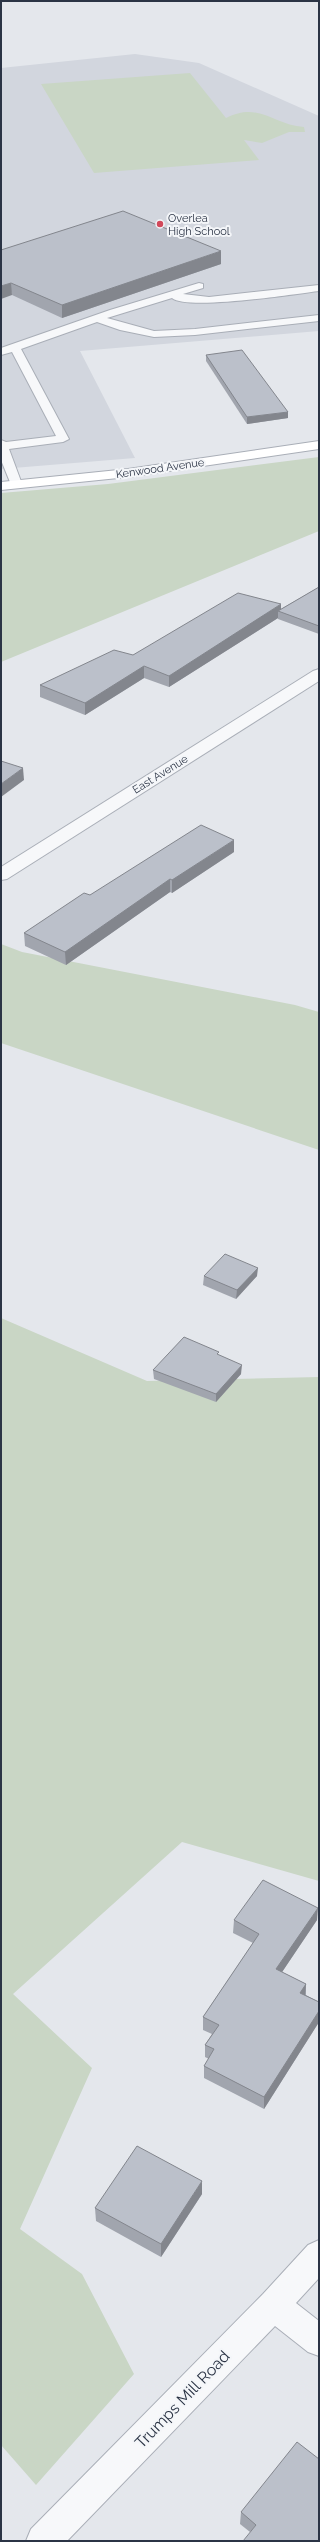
<svg xmlns="http://www.w3.org/2000/svg" width="320" height="2542" viewBox="0 0 320 2542" font-family="Raleway,sans-serif">
	<rect width="100%" height="100%" fill="#e4e7ec"/>
	<!-- built -->
	<polygon fill="#d2d6de" points="135,54 199,63 319,116 319,331 80,351 135,458 1,469 1,68"/>
	<!-- green -->
	<g fill="#c9d6c5">
		<path d="M190 73 226 118C259 101 273 125 304 127L305 132H289L262 143 244 140 259 160 94 173 41 84Z"/>
		<polygon points="319,457 319,531 1,662 1,493 108,484"/>
		<polygon points="1,944 22,952 295,1005 319,1012 319,1150 1,1043"/>
		<polygon points="1,1318 147,1381 319,1377 319,1881 182,1842 13,1994 92,2068 20,2229 82,2274 134,2374 36,2485 1,2445"/>
	</g>
	<g fill="none" stroke-linecap="round" stroke-linejoin="round">
		<defs>
			<path id="service" d="M199 283 203 284V288L183 294 209 297 319 285V291C295 294 187 311 172 298L107 318 154 331 195 329 319 315V321L195 335 154 337 120 330 97 322 21 349 69 439 63 442 9 449 22 484 16 488 12 487 1 460V440L6 442 56 436 12 352 1 355V348L110 310Z"/>
			<g id="minor">
				<polygon points="319,669 319,681 7,879 1,880 1,867 313,671"/>
				<polygon points="319,2240 319,2278 296,2303 319,2321 319,2356 308,2352 275,2326 67,2541 26,2541 31,2529 263,2294 308,2245"/>
			</g>
			<polygon id="secondary" points="319,441 319,449 128,477 1,490 1,482 128,469"/>
		</defs>
		<!-- service casing -->
		<use href="#service" stroke="#a9aeb7" stroke-width="2"/>
		<!-- minor casing -->
		<use href="#minor" stroke="#a9aeb7" stroke-width="2"/>
		<!-- secondary casing -->
		<use href="#secondary" stroke="#a9aeb7" stroke-width="2"/>
		<!-- service -->
		<use href="#service" fill="#f7f8fa" fill-rule="evenodd"/>
		<!-- minor -->
		<use href="#minor" fill="#f7f8fa" fill-rule="evenodd"/>
		<!-- secondary -->
		<use href="#secondary" fill="#fff" fill-rule="evenodd"/>
	</g>
	<!-- wall -->
	<g fill="#a1a5ae">
		<polygon points="1,250 221,264 62,318 12,295"/>
		<polygon points="206,355 288,412 288,418 247,424 206,361"/>
		<polygon points="319,587 319,634 278,619 278,618 169,687 144,678 85,715 40,697 40,685 133,655 281,609"/>
		<polygon points="234,852 172,893 170,892 66,965 25,946 24,933 90,895"/>
		<polygon points="204,1276 257,1276 236,1299 203,1285"/>
		<polygon points="219,1355 241,1374 216,1402 154,1379 153,1370"/>
		<polygon points="234,1920 317,1920 282,1972 306,1984 306,1995 319,2002 319,2022 264,2109 204,2078 204,2066 209,2059 205,2057 205,2045 212,2034 203,2030 203,2017 253,1943 233,1933"/>
		<polygon points="202,2194 161,2257 96,2221 95,2208"/>
		<polygon points="319,2459 250,2532 240,2524 241,2512"/>
	</g>
	<!-- shaded-wall -->
	<g fill="#83868d">
		<polygon points="221,251 221,264 62,318 62,305"/>
		<polygon points="11,283 12,295 1,299 1,286"/>
		<polygon points="288,412 288,418 247,424 247,417"/>
		<polygon points="281,604 281,612 278,611 278,618 169,687 169,676"/>
		<polygon points="144,666 144,678 85,715 85,703"/>
		<polygon points="23,768 24,780 1,797 1,784"/>
		<polygon points="234,840 234,852 172,893 172,880"/>
		<polygon points="170,879 170,892 66,965 65,952"/>
		<polygon points="258,1268 257,1276 236,1299 237,1290"/>
		<polygon points="242,1365 241,1374 216,1402 216,1394"/>
		<polygon points="318,1908 317,1920 276,1981 276,1969"/>
		<polygon points="306,1984 305,1996 300,1993"/>
		<polygon points="319,2011 319,2022 264,2109 264,2097"/>
		<polygon points="202,2181 202,2194 161,2257 161,2244"/>
	</g>
	<!-- building -->
	<g fill="#bbc0ca" stroke="#83868d">
		<polygon points="123,211 221,251 62,305 11,283 1,286 1,250"/>
		<polygon points="242,350 288,412 247,417 206,355"/>
		<polygon points="319,587 319,626 278,611"/>
		<polygon points="238,593 281,604 169,676 144,666 85,703 40,685 114,650 133,655"/>
		<polygon points="1,761 23,768 1,784"/>
		<polygon points="201,825 234,840 172,880 170,879 65,952 24,933 84,893 90,895"/>
		<polygon points="225,1254 258,1268 237,1290 204,1276"/>
		<polygon points="184,1337 219,1352 217,1354 242,1365 216,1394 153,1370"/>
		<polygon points="263,1880 318,1908 276,1969 306,1984 300,1993 319,2002 319,2011 264,2097 204,2066 214,2049 205,2045 219,2025 203,2017 259,1934 234,1920"/>
		<polygon points="137,2146 202,2181 161,2244 95,2208"/>
		<polygon points="297,2442 319,2459 319,2541 243,2541 256,2525 241,2512"/>
	</g>
	<!-- markers -->
	<circle fill="#d1495b" stroke="#f4f6f9" stroke-width="1.5" cx="160" cy="224" r="4"/>
	<g text-anchor="middle" stroke-width="4" stroke-linejoin="round" paint-order="stroke">
		<!-- far-poi labels -->
		<g font-size="11" fill="#2b3445" stroke="#f4f6f9" text-anchor="start">
			<text x="168" y="222">Overlea<tspan x="168" dy="13">High School</tspan></text>
		</g>
		<!-- far-street labels -->
		<g font-size="11" fill="#2b3445" stroke="#f4f6f9">
			<text transform="translate(160 468) rotate(-8)" y="4">Kenwood Avenue</text>
			<text transform="translate(160 774) rotate(-32)" y="4">East Avenue</text>
		</g>
		<!-- near-street labels -->
		<g font-size="16" fill="#2b3445" stroke="#f4f6f9">
			<text transform="translate(182 2399) rotate(-46)" y="6">Trumps Mill Road</text>
		</g>
	</g>
	<!-- border -->
	<rect width="320" height="2542" fill="none" stroke="#2b3445" stroke-width="4"/>
</svg>
